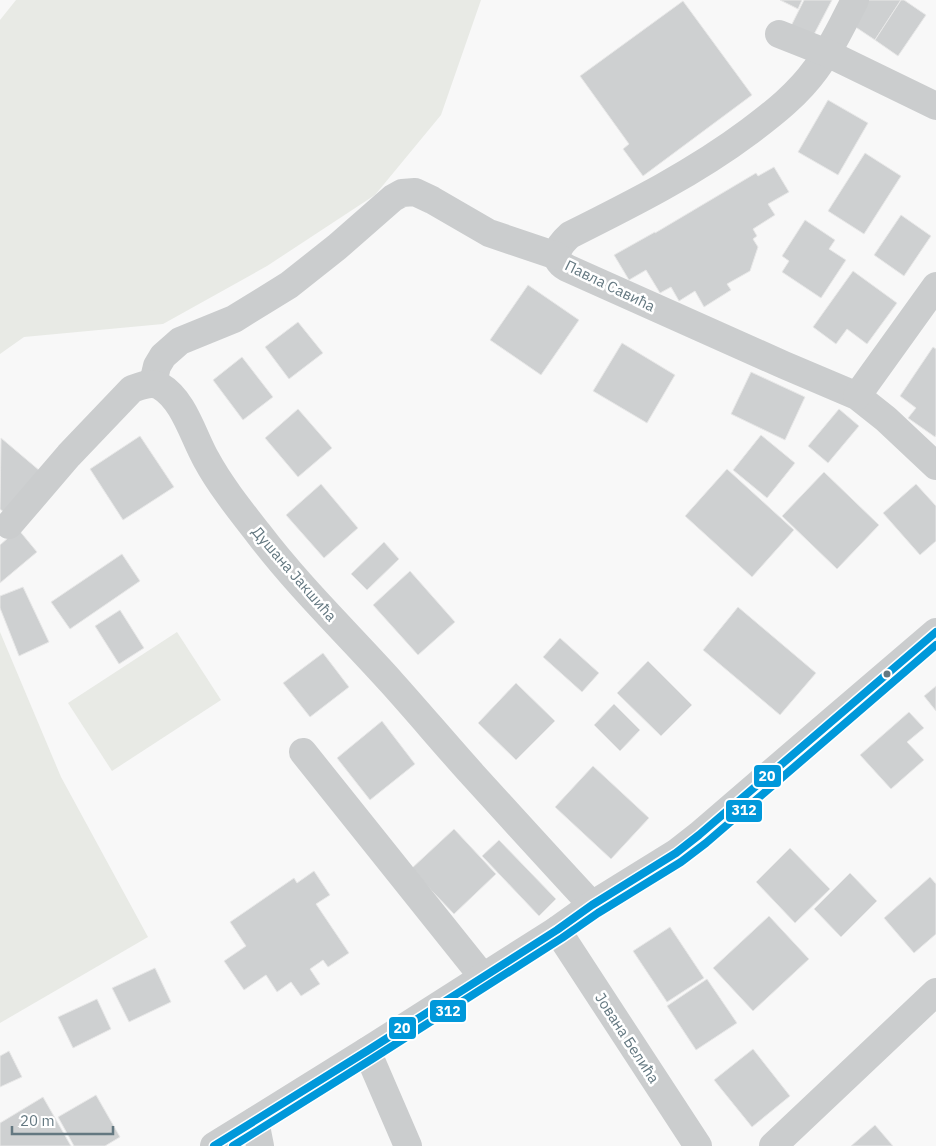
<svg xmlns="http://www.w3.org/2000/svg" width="936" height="1146" viewBox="0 0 936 1146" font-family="'IBM Plex Sans',sans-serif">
	<rect width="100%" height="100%" fill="#f8f8f8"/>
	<!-- green -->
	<g fill="#e8eae5">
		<polygon points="16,0 481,0 441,115 375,195 267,266 163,324 24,337 0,354 0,20"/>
		<polygon points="0,632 61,777 148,937 0,1023"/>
		<polygon points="177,632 221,700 112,771 68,703"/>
	</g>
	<!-- building -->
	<g fill="#ced0d1" stroke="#e8e8e8">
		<polygon points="780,0 802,0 798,9"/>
		<polygon points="804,0 832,0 810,42 789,30"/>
		<polygon points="867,0 901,0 875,40 851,24"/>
		<polygon points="901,0 904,0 926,15 898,56 875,40"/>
		<polygon points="683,1 752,95 643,176 623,149 629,144 580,76"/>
		<polygon points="828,100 868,123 838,175 798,152"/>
		<polygon points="865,153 901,176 864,234 828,211"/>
		<polygon points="774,167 789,192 768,204 775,215 753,229 757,236 753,239 758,247 750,271 727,284 731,290 704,307 695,291 679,301 671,287 660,293 646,270 629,280 614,255 655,232 655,233 756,173 758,176"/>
		<polygon points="901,215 931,236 904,276 874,255"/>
		<polygon points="805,220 835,240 829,249 846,260 821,298 782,272 789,261 782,256"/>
		<polygon points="853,271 897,303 867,344 847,329 836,344 813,327"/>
		<polygon points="528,285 579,320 541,375 490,340"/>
		<polygon points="298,322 323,353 289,379 265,347"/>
		<polygon points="622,343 675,375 647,423 593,391"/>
		<polygon points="933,347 936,349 936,435 935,437 908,418 916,408 900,396"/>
		<polygon points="242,357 273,397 243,420 213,380"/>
		<polygon points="751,372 805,397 785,440 731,414"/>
		<polygon points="298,409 332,448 298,477 265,438"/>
		<polygon points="839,409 859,426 828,463 808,446"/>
		<polygon points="761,435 795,463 767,498 733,470"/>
		<polygon points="140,436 174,487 123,520 90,469"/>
		<polygon points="1,438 40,471 5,513 0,509"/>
		<polygon points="727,469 794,530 752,577 685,516"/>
		<polygon points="824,472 879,525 837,569 782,516"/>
		<polygon points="321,484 358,528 324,558 286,515"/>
		<polygon points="916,484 936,506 936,541 920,555 883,513"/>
		<polygon points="18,529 37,552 0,583 0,545"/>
		<polygon points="384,542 399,559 367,590 351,574"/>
		<polygon points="122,554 140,581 70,629 51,602"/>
		<polygon points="410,571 455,622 418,655 373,605"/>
		<polygon points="23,587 49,642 19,656 0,608 0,596"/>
		<polygon points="738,607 816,673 780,715 703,650"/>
		<polygon points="120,610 144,648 119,664 95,626"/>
		<polygon points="560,638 599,673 582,692 543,657"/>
		<polygon points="323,653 349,687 310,717 283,683"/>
		<polygon points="648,661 692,705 661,736 617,693"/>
		<polygon points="516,683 555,721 516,760 478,723"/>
		<polygon points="936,686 936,711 924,696"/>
		<polygon points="614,704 640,730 620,751 594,725"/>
		<polygon points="909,712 924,728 907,742 924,760 891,789 860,755"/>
		<polygon points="382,721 415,764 370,800 337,758"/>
		<polygon points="593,766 649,818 611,859 555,807"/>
		<polygon points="454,829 496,874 454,914 411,869"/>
		<polygon points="499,840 556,899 539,916 482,856"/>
		<polygon points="790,848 830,889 795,923 756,882"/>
		<polygon points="314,871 330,895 316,904 349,953 328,967 323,960 310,969 320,984 301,996 291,982 277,992 266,975 244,990 224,961 246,946 230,922 294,878 297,883"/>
		<polygon points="850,873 877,901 841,937 814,909"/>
		<polygon points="930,877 936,884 936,934 914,953 884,918"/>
		<polygon points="769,916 809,959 753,1011 713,968"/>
		<polygon points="670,927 704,978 667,1002 633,951"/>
		<polygon points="155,968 171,1002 129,1022 112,988"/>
		<polygon points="707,979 737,1023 696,1050 667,1006"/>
		<polygon points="97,999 111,1029 73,1048 58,1017"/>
		<polygon points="753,1049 790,1096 752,1127 714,1080"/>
		<polygon points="9,1051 22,1077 0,1087 0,1056"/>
		<polygon points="96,1095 120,1137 105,1146 74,1146 58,1117"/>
		<polygon points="43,1097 71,1146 0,1146 0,1123"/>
		<polygon points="875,1125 893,1146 851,1146"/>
	</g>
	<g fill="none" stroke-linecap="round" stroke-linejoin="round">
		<!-- minor -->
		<g stroke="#cbcdce" stroke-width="28">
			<path d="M855 0C843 23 832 48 816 69 798 94 774 113 750 131 694 173 632 204 570 235 559 245 549 258 567 268L784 365 857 396 886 419 936 466"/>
			<polyline points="779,34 827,53 936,106"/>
			<polyline points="153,383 157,366 163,356 180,341 234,319 289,285 337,247 393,198 402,193 415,192 432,200 489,233 557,256"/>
			<polyline points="857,396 936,286"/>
			<path d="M9 525 69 455 132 389C141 386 151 381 160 386 184 400 193 436 206 459 220 485 240 510 258 533 299 587 347 633 392 683 419 713 445 744 472 774 512 818 552 862 592 905"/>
			<polyline points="303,752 483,977"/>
			<polyline points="557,930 698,1146"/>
			<polyline points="367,1051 408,1146"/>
			<polyline points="255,1121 260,1146"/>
			<polyline points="214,1146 367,1051 557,930 592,905 676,853 699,835 820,731 936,632"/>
			<polyline points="773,1146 936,992"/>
		</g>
		<defs>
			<polyline id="bus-1" points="214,1146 367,1051 557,930 592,905 676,853 699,835 936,632"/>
			<polyline id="bus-2" points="233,1146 372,1059 562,938 598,913 681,862 706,843 936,645"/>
		</defs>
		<!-- bus-1 casing -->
		<use href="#bus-1" stroke="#fff" stroke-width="11"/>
		<!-- bus-2 casing -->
		<use href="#bus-2" stroke="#fff" stroke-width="11"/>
		<!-- bus-1 -->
		<use href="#bus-1" stroke="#0098da" stroke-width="8"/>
		<!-- bus-2 -->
		<use href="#bus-2" stroke="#0098da" stroke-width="8"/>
	</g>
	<!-- markers -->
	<circle fill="#647881" stroke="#fff" stroke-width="2" cx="887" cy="674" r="4.5"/>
	<g text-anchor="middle" stroke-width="5" stroke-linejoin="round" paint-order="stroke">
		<!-- street labels -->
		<g font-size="15" fill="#647881" stroke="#fff">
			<text transform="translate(610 286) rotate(26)" y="5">Павла Савића</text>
			<text transform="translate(294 574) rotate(49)" y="5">Душана Јакшића</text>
			<text transform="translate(627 1038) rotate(57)" y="5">Јована Белића</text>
		</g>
	</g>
	<g stroke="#fff" stroke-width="2">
		<rect x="753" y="764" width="29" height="24" rx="5" fill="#0098da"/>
		<rect x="725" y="799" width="38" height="24" rx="5" fill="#0098da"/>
		<rect x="429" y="999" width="38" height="24" rx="5" fill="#0098da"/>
		<rect x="388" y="1016" width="29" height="24" rx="5" fill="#0098da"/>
	</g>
	<g font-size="14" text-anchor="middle" font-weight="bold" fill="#fff">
		<text x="767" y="781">20</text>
		<text x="744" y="815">312</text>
		<text x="448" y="1016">312</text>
		<text x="402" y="1033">20</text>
	</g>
	<!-- scale -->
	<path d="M12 1126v8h101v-8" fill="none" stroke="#647881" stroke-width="2.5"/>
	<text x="20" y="1126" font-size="15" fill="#647881" stroke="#ffffff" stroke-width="4" paint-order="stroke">20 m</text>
</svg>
